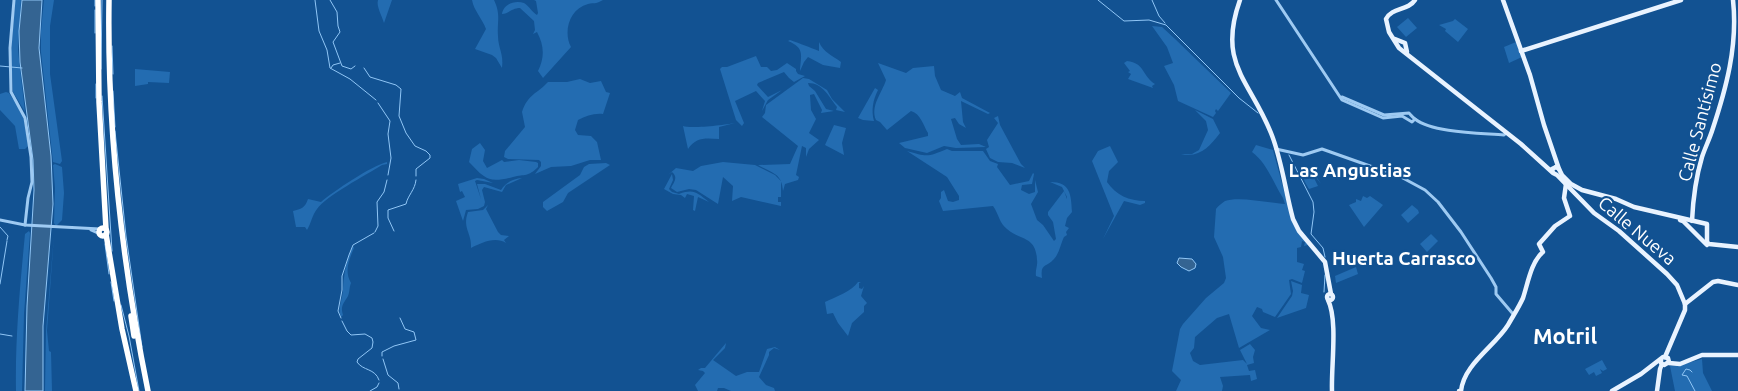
<svg xmlns="http://www.w3.org/2000/svg" width="1738" height="391" viewBox="0 0 1738 391" font-family="Ubuntu,sans-serif">
	<rect width="100%" height="100%" fill="#125292"/>
	<!-- green -->
	<g fill="#236cb1">
		<polygon points="15,0 21,0 18,50 25,112 13,92 11,52"/>
		<polygon points="44,0 54,0 50,26 50,74 62,161 60,164 53,162 41,52 41,31"/>
		<path d="M378 0H392L384 23C382 16 376 6 378 0Z"/>
		<path d="M472 0H494C501 15 497 21 498 36 498 48 504 54 502 68L496 58 492 55 475 49 486 29C482 18 474 11 472 0Z"/>
		<path d="M534 0H603C594 5 595 2 588 4 569 9 563 32 571 47L543 78 538 71C545 57 544 45 537 32L533 34 535 30 534 21 520 8C512 8 508 14 502 14 503 4 515 0 524 3 529 6 532 12 537 15L538 13 536 1Z"/>
		<polygon points="1408,18 1417,28 1406,37 1397,27"/>
		<polygon points="1455,19 1468,29 1458,42 1445,31 1446,29 1439,25 1453,21"/>
		<polygon points="1152,26 1162,27 1174,38 1231,93 1218,111 1216,109 1215,111 1216,113 1213,117 1178,101 1174,85 1164,66 1173,63 1167,47"/>
		<path d="M790 40C801 44 809 47 819 51V42C823 52 833 56 841 62L840 68 823 65 808 57 804 62 800 71C801 55 805 48 788 41Z"/>
		<polygon points="1516,42 1522,57 1509,63 1504,47"/>
		<polygon points="756,56 761,67 767,67 771,71 777,70 787,63 796,69 796,71 798,74 805,76 794,82 789,78 784,72 758,83 757,85 768,97 782,90 768,100 762,111 765,101 756,91 735,101 744,123 742,126 736,120 720,69 722,67 727,67"/>
		<path d="M1127 61C1145 63 1142 76 1155 84L1152 86 1153 88 1128 79 1131 74 1128 72 1130 71 1124 63Z"/>
		<path d="M878 63 906 73 913 68 934 66 935 76 941 90 955 96 960 92 962 98 990 113 988 114 961 101 963 122 966 128 959 124 955 118 951 119 957 139 961 145 979 144 986 147 956 148 944 146 927 153 905 148 899 143 928 136V133C923 125 921 114 911 111L887 130 880 122 876 120C870 106 882 93 886 80Z"/>
		<polygon points="135,69 170,72 169,83 148,82 148,84 135,86"/>
		<path d="M803 78 809 79 827 90 832 99 845 112 836 110 837 107C829 97 823 83 808 83L809 86 815 91 826 109 834 111 821 113 822 110 814 94 810 95 811 110 816 119 809 133 819 140 809 149 806 157V148L802 146 796 175 799 177 798 180 785 184 783 191C782 173 772 173 758 165L790 164 798 146 762 117 765 113 766 105Z"/>
		<path d="M580 79 590 83 601 81 606 92 610 93 603 114C594 113 586 116 578 120L575 130 578 135 591 136 597 142 601 160H590L571 166 551 167 535 174 541 166V162L539 160 508 159 504 157 505 151 525 127 522 112C528 94 537 94 548 82H567Z"/>
		<path d="M875 88 878 90C873 100 871 110 874 121L863 120 858 118Z"/>
		<polygon points="6,92 9,93 23,114 28,146 25,149 19,149 15,126 0,110 0,94"/>
		<path d="M1195 110 1213 119 1220 133C1209 147 1200 158 1181 154H1192L1199 150 1208 130 1206 121Z"/>
		<polygon points="998,116 1000,125 1021,164 1025,168 1012,163 998,162 990,158 986,149 989,147 987,140 998,123 994,118"/>
		<path d="M735 123 719 127V139C705 138 696 137 688 149L683 126C690 129 725 125 735 123Z"/>
		<polygon points="834,125 846,128 842,143 844,155 825,145"/>
		<path d="M480 143 485 150 483 161 487 168 502 160 504 162 519 160 536 162 538 163V167C528 177 525 174 513 177 489 183 486 180 469 162L472 149Z"/>
		<path d="M1256 145 1273 150 1293 224 1308 245 1304 246 1305 242 1302 241 1301 247 1297 248V262L1304 264 1302 270 1305 271 1302 283 1292 279 1289 280 1291 294 1275 317 1263 312 1262 309 1257 307 1252 316 1261 328 1270 330 1239 348 1229 314 1217 318 1195 337 1194 348 1190 353 1193 361 1200 365 1243 360 1247 364 1240 350 1250 344 1255 350 1253 357 1254 363 1247 365 1249 371 1255 370 1257 379 1251 381 1250 375 1220 377 1223 386 1222 391H1176L1181 380 1172 371 1180 329 1183 324 1206 298 1224 283 1226 278 1223 257 1214 237 1216 209C1218 206 1222 203 1225 201 1239 196 1268 203 1285 204L1283 198C1273 183 1268 164 1252 152Z"/>
		<path d="M1110 146 1118 162 1109 171 1107 182C1116 195 1129 201 1145 201V203L1140 205 1124 201 1103 239 1114 216 1092 161 1098 151Z"/>
		<path d="M947 149 952 151H983L990 161 998 164 997 167 1010 185 1029 181 1033 173 1034 174 1032 184 1022 185 1021 190 1029 194 1035 192V180L1038 192 1031 204 1037 220 1043 225 1054 241 1056 239 1053 222 1048 215V212L1064 191 1067 199V197L1062 187 1050 182C1071 182 1071 195 1072 212L1067 218 1065 226 1069 228 1066 232 1067 235 1064 237C1061 243 1059 254 1054 259 1046 268 1040 263 1042 278L1036 276C1035 270 1038 265 1037 260 1036 236 1021 241 1007 229 999 223 999 214 993 206L943 211 939 201 941 198V192L944 190 948 201 953 202 959 200V196L947 177 907 151C927 157 928 157 947 149Z"/>
		<path d="M387 162V164L382 165C366 175 326 196 317 209 312 215 311 224 307 230L305 227H296L293 211C301 209 305 208 308 199L321 202C334 191 371 166 387 162Z"/>
		<path d="M723 162 755 165 775 175 781 181V197H778V202H781V206L741 197 732 201 733 186 723 177 718 204 696 190 689 189 677 192 671 188C673 183 679 178 672 172L668 175 676 168 693 171 701 166Z"/>
		<polygon points="606,163 610,165 568,193 563,202 547,211 543,207 543,202 580,175 584,167 589,164"/>
		<polygon points="55,164 62,167 64,193 62,220 56,226 54,223 55,188 53,165"/>
		<path d="M1307 167 1311 168 1321 184 1311 171 1304 175V176L1311 172 1318 186 1309 189C1305 182 1299 174 1307 167Z"/>
		<path d="M672 174 673 180 669 189 672 192 679 194C694 189 696 192 709 202L698 197 695 211 693 210 694 196 687 194 685 198 681 195 673 194 664 189Z"/>
		<path d="M477 178 484 179 493 183 477 180 475 181 481 199 477 184H485L501 190C506 182 513 179 522 178L506 185 502 192 484 187 482 190 485 202 484 206 478 209 466 210 463 221 456 201 465 197 462 191 460 192 458 184Z"/>
		<polygon points="1363,196 1367,198 1370,196 1383,205 1364,227 1349,205 1356,202 1356,199 1361,201"/>
		<path d="M488 205 486 209 498 232 501 235 509 236 504 240 506 243C495 236 481 243 471 248 472 233 462 228 468 212L483 210Z"/>
		<polygon points="1412,205 1418,210 1419,213 1408,223 1401,215"/>
		<path d="M29 231 30 233 24 314 22 391H16C15 339 20 286 25 234Z"/>
		<polygon points="1431,234 1438,241 1427,252 1420,244"/>
		<polygon points="54,235 47,331 49,351 51,352 52,391 45,391 46,331"/>
		<path d="M353 246 354 248C349 260 344 271 351 283 349 288 350 291 348 296 344 303 340 306 343 315L341 317C337 308 343 299 343 289 344 274 346 260 353 246Z"/>
		<polygon points="1356,267 1358,274 1336,283 1335,276"/>
		<polygon points="1291,281 1302,285 1301,293 1309,295 1306,308 1277,318 1292,296 1293,291"/>
		<path d="M858 282H861L859 283V288L862 289 864 286 861 296 867 303 864 306V312L852 323 848 336 838 323 833 313 827 314 825 302C836 297 852 291 858 282Z"/>
		<polygon points="726,343 725,348 713,360 736,376 747,372 759,372 767,349 775,347 780,350 774,348 769,352 769,355 759,377 766,385 774,388 775,391 731,391 724,388 718,388 717,391 698,391 695,385 705,373 703,371 698,370 701,368 705,368"/>
		<polygon points="1702,359 1703,373 1712,391 1675,391 1670,366 1680,365"/>
		<polygon points="1602,360 1607,369 1603,371 1600,369 1602,373 1596,376 1594,372 1589,375 1585,369"/>
	</g>
	<!-- water -->
	<g fill="#346492" stroke="#90c6f6">
		<polygon points="22,0 42,0 39,48 51,156 53,204 43,326 43,391 25,391 27,306 34,190 33,160 20,62 19,31"/>
		<polygon points="1179,258 1192,259 1196,264 1195,268 1189,271 1181,267 1177,263"/>
	</g>
	<g fill="none" stroke-linecap="round" stroke-linejoin="round">
		<!-- stream -->
		<g stroke="#90c6f6" stroke-width="1">
			<polyline points="95,0 95,6"/>
			<polyline points="315,0 319,31 327,50 330,68 350,79 376,100"/>
			<polyline points="330,0 337,12 338,26 340,32 333,42 342,66 351,69 355,66"/>
			<polyline points="1098,0 1124,21 1149,20 1166,25 1239,98 1258,113"/>
			<polyline points="1152,0 1159,16 1165,23"/>
			<polyline points="95,10 95,33"/>
			<polyline points="112,46 113,74"/>
			<polyline points="0,66 22,68"/>
			<polyline points="331,68 333,65 340,63"/>
			<polyline points="364,68 370,77 396,85 401,89 399,116 406,133 415,146 426,151 430,155 430,158 416,169 416,176"/>
			<polyline points="101,69 102,0"/>
			<polyline points="96,84 96,98"/>
			<polyline points="113,91 115,127"/>
			<polyline points="102,96 112,251"/>
			<polyline points="378,103 390,121 388,134 391,158 388,175"/>
			<polyline points="115,131 126,236 142,347"/>
			<polyline points="1289,155 1313,202 1314,212 1311,234 1323,248 1325,257"/>
			<polyline points="0,227 8,236 7,240"/>
			<path d="M394 231 388 218V210L406 204C408 195 415 190 416 180"/>
			<polyline points="375,232 378,226 377,202 384,192 387,180"/>
			<polyline points="105,244 109,274"/>
			<polyline points="111,282 114,301"/>
			<polyline points="0,284 7,241"/>
			<polyline points="1324,292 1325,275"/>
			<polyline points="121,305 129,336 139,391"/>
			<polyline points="341,318 338,311 342,290 342,276 349,255 353,245 374,233"/>
			<path d="M342 321 347 331 351 335 365 334 372 338 373 342 372 348 358 359 357 362C363 371 375 368 379 380"/>
			<polyline points="0,334 12,336"/>
			<polyline points="382,356 382,352 394,346 416,340 414,332 405,329 400,318"/>
			<polyline points="383,359 388,375 398,383 399,389"/>
			<polyline points="1692,372 1690,370 1686,369 1682,375 1687,376 1695,391"/>
			<polyline points="370,391 377,387 379,383"/>
		</g>
		<!-- minor -->
		<g stroke="#9ecaf2" stroke-width="3">
			<polyline points="14,0 10,48 11,92 25,118 31,157 32,182 28,198 25,225"/>
			<polyline points="1276,0 1342,100 1383,118 1402,116 1412,122 1415,119"/>
			<path d="M1342 97 1384 115 1409 113C1411 115 1412 117 1415 119 1433 133 1481 133 1504 135L1506 133"/>
			<polyline points="1276,149 1303,155 1322,149 1401,177 1425,190 1438,202 1461,232 1491,278 1496,287 1496,294 1513,314"/>
			<polyline points="0,220 25,225 100,229"/>
			<polyline points="91,230 100,234"/>
		</g>
		<!-- major -->
		<g stroke="#e9f3ff" stroke-width="4.5">
			<path d="M1240 0C1217 64 1250 80 1271 133 1282 160 1285 190 1293 219L1299 231 1325 262 1331 294"/>
			<path d="M1415 0C1408 11 1392 7 1386 19L1389 32 1399 48 1521 144 1552 172"/>
			<polyline points="1503,0 1530,75 1544,125 1559,169"/>
			<polyline points="1395,39 1405,43 1407,52"/>
			<polyline points="1521,51 1681,0"/>
			<polyline points="1556,167 1552,169 1553,173 1557,175 1594,213 1619,231 1667,274 1677,285 1685,304 1685,310 1665,357"/>
			<polyline points="1556,167 1559,169 1562,175 1571,184 1582,190 1616,199 1634,207 1707,224 1707,242 1709,244 1738,247"/>
			<polyline points="1680,220 1683,221 1707,245"/>
			<path d="M1692 221C1693 199 1696 177 1702 157 1705 148 1709 140 1712 131 1726 89 1738 46 1733 0"/>
			<circle cx="1330" cy="297" r="3"/>
			<path d="M1328 300C1338 320 1331 367 1332 391"/>
			<polyline points="1685,304 1713,282 1718,281 1738,285"/>
			<polyline points="1669,363 1680,364 1702,355 1738,355"/>
			<path d="M1459 391H1461C1464 364 1494 347 1508 325 1513 316 1519 307 1523 298 1528 283 1531 262 1543 252L1539 244 1555 226 1570 216 1564 198 1566 184"/>
			<polyline points="1612,391 1641,374 1663,357 1668,358 1669,362 1664,365 1661,363 1661,360"/>
			<polyline points="1657,391 1660,369 1662,364"/>
		</g>
		<!-- highway -->
		<g stroke="#fff" stroke-width="5.5">
			<polyline points="98,0 99,102 106,229"/>
			<path d="M109 0C107 131 122 263 148 391"/>
			<circle cx="103" cy="232" r="4"/>
			<polyline points="106,234 122,329 136,391"/>
			<polyline points="131,316 134,336"/>
		</g>
	</g>
	<g text-anchor="middle" stroke-width="4.5" stroke-linejoin="round" paint-order="stroke">
		<!-- street labels -->
		<g font-size="18" fill="#fff" stroke="#125292">
			<text transform="translate(1700 122) rotate(-75)" y="6">Calle Santísimo</text>
			<text transform="translate(1637 231) rotate(40)" y="6">Calle Nueva</text>
		</g>
		<!-- neighbourhood labels -->
		<g font-size="19" font-weight="bold" fill="#fff" stroke="#125292">
			<text x="1350" y="177">Las Angustias</text>
			<text x="1404" y="265">Huerta Carrasco</text>
		</g>
		<!-- district labels -->
		<g font-size="22" font-weight="bold" fill="#fff" stroke="#125292">
			<text x="1565" y="344">Motril</text>
		</g>
	</g>
</svg>
